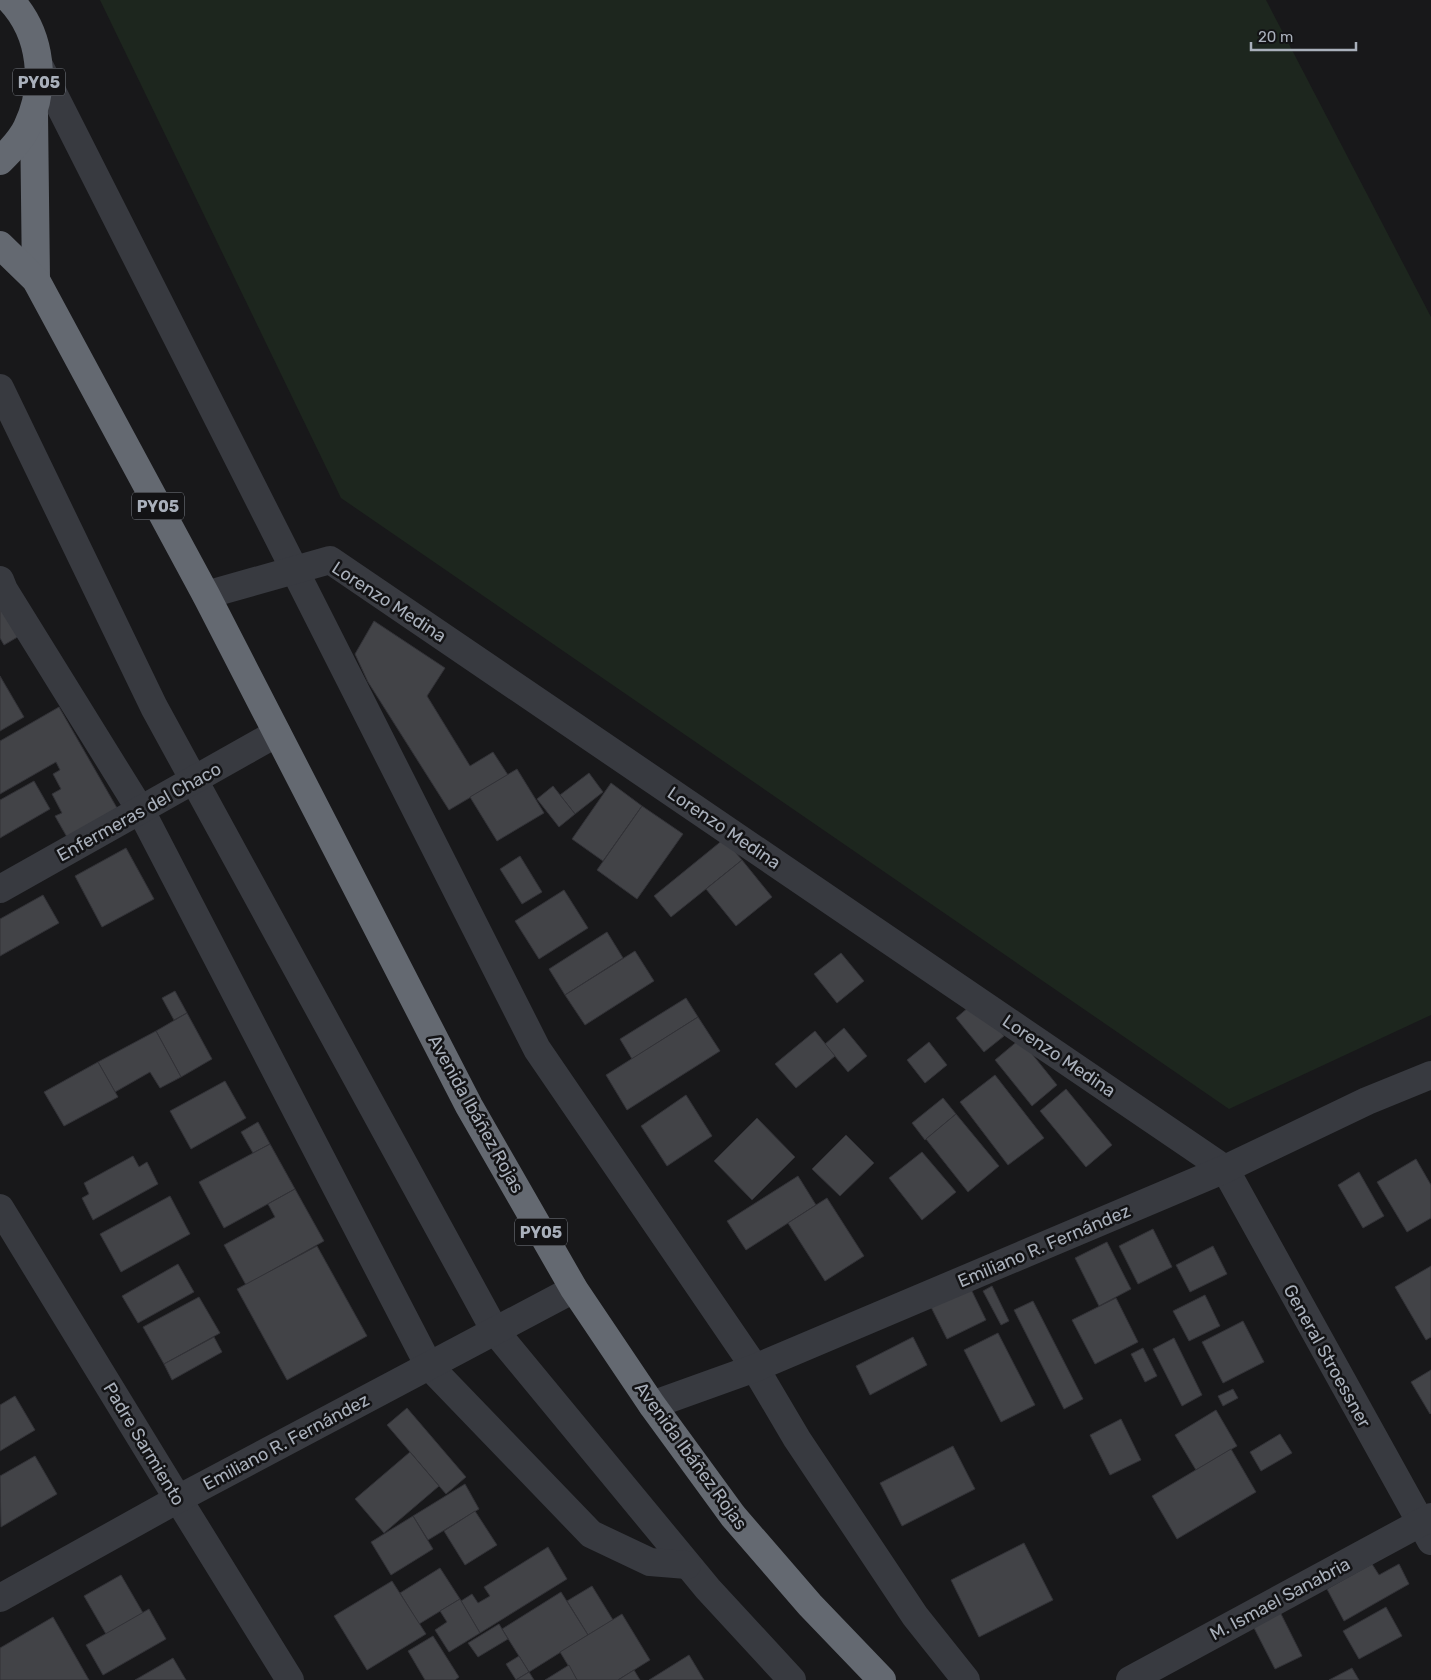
<svg xmlns="http://www.w3.org/2000/svg" width="1431" height="1680" viewBox="0 0 1431 1680" font-family="Rubik,sans-serif">
	<rect width="100%" height="100%" fill="#18181a"/>
	<!-- green -->
	<polygon fill="#1d261e" points="100,0 1266,0 1431,317 1431,1015 1229,1109 341,498"/>
	<!-- building -->
	<g fill="#424347" stroke="#323237">
		<polygon points="0,597 26,632 4,645 0,638"/>
		<polygon points="374,621 445,668 427,696 470,766 493,752 508,775 449,810 368,682 355,654"/>
		<polygon points="0,676 24,717 0,731"/>
		<polygon points="59,707 117,808 67,837 55,816 62,813 52,794 61,789 53,774 60,770 56,762 0,794 0,741"/>
		<polygon points="517,769 544,813 497,841 470,797"/>
		<polygon points="589,773 603,792 575,814 560,795"/>
		<polygon points="34,781 50,809 0,838 0,800"/>
		<polygon points="611,783 642,806 603,861 572,839"/>
		<polygon points="553,786 575,814 559,827 537,799"/>
		<polygon points="642,806 683,834 637,899 597,870"/>
		<polygon points="724,839 742,860 671,917 654,896"/>
		<polygon points="126,848 154,899 102,927 75,876"/>
		<polygon points="520,856 542,892 522,904 500,869"/>
		<polygon points="742,860 772,897 736,926 706,889"/>
		<polygon points="564,890 588,928 539,959 515,921"/>
		<polygon points="43,895 59,923 0,956 0,919"/>
		<polygon points="607,932 623,958 565,995 549,969"/>
		<polygon points="635,951 654,981 585,1025 565,995"/>
		<polygon points="841,953 864,981 837,1003 814,974"/>
		<polygon points="175,991 187,1013 174,1020 162,998"/>
		<polygon points="686,998 698,1017 632,1059 620,1039"/>
		<polygon points="976,1001 1004,1036 984,1052 956,1018"/>
		<polygon points="187,1013 212,1059 181,1077 156,1031"/>
		<polygon points="698,1017 720,1051 627,1110 606,1075"/>
		<polygon points="844,1028 867,1056 848,1072 825,1044"/>
		<polygon points="156,1031 181,1077 160,1088 150,1072 115,1092 98,1062"/>
		<polygon points="815,1031 835,1056 796,1088 775,1064"/>
		<polygon points="1020,1039 1057,1085 1032,1106 995,1060"/>
		<polygon points="929,1042 947,1065 925,1083 907,1060"/>
		<polygon points="98,1062 118,1097 64,1126 44,1092"/>
		<polygon points="995,1075 1044,1138 1008,1165 960,1102"/>
		<polygon points="225,1081 246,1118 191,1149 170,1111"/>
		<polygon points="1066,1089 1112,1145 1086,1167 1040,1111"/>
		<polygon points="686,1095 712,1136 667,1166 641,1126"/>
		<polygon points="943,1098 956,1114 925,1140 912,1123"/>
		<polygon points="956,1114 999,1166 968,1192 926,1139"/>
		<polygon points="757,1118 795,1157 752,1200 714,1161"/>
		<polygon points="258,1122 270,1144 253,1153 241,1132"/>
		<polygon points="846,1135 874,1163 840,1196 812,1169"/>
		<polygon points="270,1144 295,1189 224,1228 199,1182"/>
		<polygon points="922,1152 956,1192 922,1220 889,1178"/>
		<polygon points="133,1156 139,1167 147,1162 158,1184 93,1220 82,1198 89,1194 84,1183"/>
		<polygon points="1416,1159 1431,1185 1431,1218 1407,1232 1377,1182"/>
		<polygon points="1359,1172 1384,1216 1363,1228 1338,1185"/>
		<polygon points="798,1176 816,1205 746,1250 727,1221"/>
		<polygon points="295,1189 324,1241 246,1285 224,1245 275,1217 268,1204"/>
		<polygon points="170,1196 190,1234 121,1272 100,1234"/>
		<polygon points="827,1198 864,1256 825,1281 788,1223"/>
		<polygon points="1153,1229 1172,1267 1138,1284 1119,1246"/>
		<polygon points="1107,1242 1131,1289 1099,1306 1075,1258"/>
		<polygon points="317,1246 367,1336 287,1380 237,1289"/>
		<polygon points="1213,1246 1227,1274 1190,1292 1176,1265"/>
		<polygon points="178,1264 194,1292 138,1323 122,1296"/>
		<polygon points="1431,1266 1431,1337 1426,1340 1395,1287"/>
		<polygon points="968,1283 986,1320 947,1339 929,1303"/>
		<polygon points="992,1286 1009,1321 1001,1325 983,1291"/>
		<polygon points="1205,1295 1220,1326 1189,1341 1173,1311"/>
		<polygon points="199,1297 220,1333 164,1364 143,1327"/>
		<polygon points="1116,1298 1138,1342 1095,1364 1072,1320"/>
		<polygon points="1033,1301 1083,1399 1064,1409 1014,1310"/>
		<polygon points="1243,1321 1264,1362 1223,1383 1202,1342"/>
		<polygon points="998,1333 1035,1405 1001,1422 964,1350"/>
		<polygon points="214,1337 222,1352 172,1380 164,1364"/>
		<polygon points="913,1337 927,1365 870,1395 856,1366"/>
		<polygon points="1174,1338 1202,1395 1182,1406 1153,1349"/>
		<polygon points="1143,1348 1157,1376 1145,1382 1131,1354"/>
		<polygon points="1431,1370 1431,1413 1430,1414 1411,1382"/>
		<polygon points="1233,1389 1238,1398 1223,1406 1218,1396"/>
		<polygon points="15,1396 35,1430 0,1451 0,1405"/>
		<polygon points="407,1408 466,1477 446,1494 387,1425"/>
		<polygon points="1216,1410 1237,1446 1196,1470 1175,1435"/>
		<polygon points="1121,1419 1141,1460 1110,1475 1090,1435"/>
		<polygon points="1280,1434 1292,1453 1261,1471 1250,1452"/>
		<polygon points="953,1446 975,1489 902,1526 880,1483"/>
		<polygon points="1231,1449 1256,1492 1177,1539 1152,1496"/>
		<polygon points="410,1452 439,1486 384,1533 355,1499"/>
		<polygon points="35,1456 57,1494 1,1527 0,1476"/>
		<polygon points="465,1484 479,1509 428,1540 413,1516"/>
		<polygon points="475,1511 497,1545 465,1565 444,1531"/>
		<polygon points="413,1516 433,1549 391,1575 371,1542"/>
		<polygon points="1024,1543 1053,1600 979,1637 951,1580"/>
		<polygon points="548,1547 567,1579 480,1633 461,1601 472,1594 478,1603 490,1596 484,1587"/>
		<polygon points="1372,1564 1379,1575 1399,1564 1409,1584 1344,1621 1327,1589"/>
		<polygon points="440,1568 460,1599 419,1624 400,1593"/>
		<polygon points="121,1575 143,1613 106,1634 84,1596"/>
		<polygon points="392,1581 426,1634 367,1670 334,1616"/>
		<polygon points="592,1586 613,1620 588,1635 567,1601"/>
		<polygon points="561,1592 588,1635 529,1672 502,1629"/>
		<polygon points="460,1599 480,1633 449,1652 435,1630 447,1622 440,1611"/>
		<polygon points="1386,1607 1402,1636 1359,1659 1343,1631"/>
		<polygon points="149,1609 166,1639 103,1675 86,1645"/>
		<polygon points="1280,1612 1302,1656 1275,1669 1253,1626"/>
		<polygon points="622,1614 650,1660 618,1680 577,1680 560,1652"/>
		<polygon points="53,1617 89,1680 0,1680 0,1648"/>
		<polygon points="499,1624 508,1639 478,1657 468,1643"/>
		<polygon points="433,1636 459,1677 455,1680 425,1680 408,1651"/>
		<polygon points="689,1655 704,1680 649,1680"/>
		<polygon points="519,1656 529,1672 516,1680 506,1664"/>
		<polygon points="173,1658 186,1680 135,1680"/>
		<polygon points="569,1665 577,1680 545,1680"/>
		<polygon points="1352,1668 1359,1680 1329,1680"/>
		<polygon points="634,1670 640,1680 618,1680"/>
		<polygon points="529,1672 534,1680 516,1680"/>
	</g>
	<g fill="none" stroke-linecap="round" stroke-linejoin="round">
		<!-- minor -->
		<g stroke="#383a40" stroke-width="28">
			<polyline points="39,65 537,1049 755,1368 797,1439 915,1616 966,1680"/>
			<polyline points="0,388 154,707 495,1331 708,1589 792,1680"/>
			<polyline points="0,580 4,590 141,811 429,1366 591,1534 650,1562 687,1565"/>
			<polyline points="206,595 330,560 1225,1169 1431,1541"/>
			<polyline points="0,889 277,733"/>
			<polyline points="0,1208 178,1499 290,1680"/>
			<polyline points="652,1405 755,1368 1225,1169 1367,1101 1431,1075"/>
			<polyline points="0,1598 178,1499 574,1289"/>
			<polyline points="1130,1680 1431,1517"/>
		</g>
		<!-- highway -->
		<g stroke="#646971" stroke-width="28">
			<polyline points="34,114 36,280"/>
			<path d="M0 161C10 151 21 140 27 127 47 86 42 34 10 0"/>
			<polyline points="0,245 36,280 206,595 469,1106 574,1289 652,1405 733,1516 810,1605 882,1680"/>
		</g>
	</g>
	<g text-anchor="middle" stroke-width="5" stroke-linejoin="round" paint-order="stroke">
		<!-- shield labels -->
		<g fill="#131315" stroke="#7c8189" stroke-width="1">
			<rect x="13" y="68.5" width="52" height="27" rx="4"/>
			<rect x="132" y="492.5" width="52" height="27" rx="4"/>
			<rect x="515" y="1218.5" width="52" height="27" rx="4"/>
		</g>
		<g font-size="16" font-weight="bold" fill="#a9b0bb">
			<text x="39" y="88">PY05</text>
			<text x="158" y="512">PY05</text>
			<text x="541" y="1238">PY05</text>
		</g>
		<!-- street labels -->
		<g font-size="18" fill="#a9b0bb" stroke="#131315">
			<text transform="translate(389 602) rotate(33)" y="6">Lorenzo Medina</text>
			<text transform="translate(139 812) rotate(-29)" y="6">Enfermeras del Chaco</text>
			<text transform="translate(724 828) rotate(34)" y="6">Lorenzo Medina</text>
			<text transform="translate(1059 1056) rotate(34)" y="6">Lorenzo Medina</text>
			<text transform="translate(476 1114) rotate(61)" y="6">Avenida Ibáñez Rojas</text>
			<text transform="translate(1044 1246) rotate(-23)" y="6">Emiliano R. Fernández</text>
			<text transform="translate(1327 1356) rotate(61)" y="6">General Stroessner</text>
			<text transform="translate(286 1442) rotate(-28)" y="6">Emiliano R. Fernández</text>
			<text transform="translate(144 1444) rotate(59)" y="6">Padre Sarmiento</text>
			<text transform="translate(691 1456) rotate(54)" y="6">Avenida Ibáñez Rojas</text>
			<text transform="translate(1280 1599) rotate(-28)" y="6">M. Ismael Sanabria</text>
		</g>
	</g>
	<!-- scale -->
	<path d="M1251 42v8h105v-8" fill="none" stroke="#a9b0bb" stroke-width="2.5"/>
	<text x="1258" y="42" font-size="15" fill="#a9b0bb" stroke="#131315" stroke-width="4" paint-order="stroke">20 m</text>
</svg>
